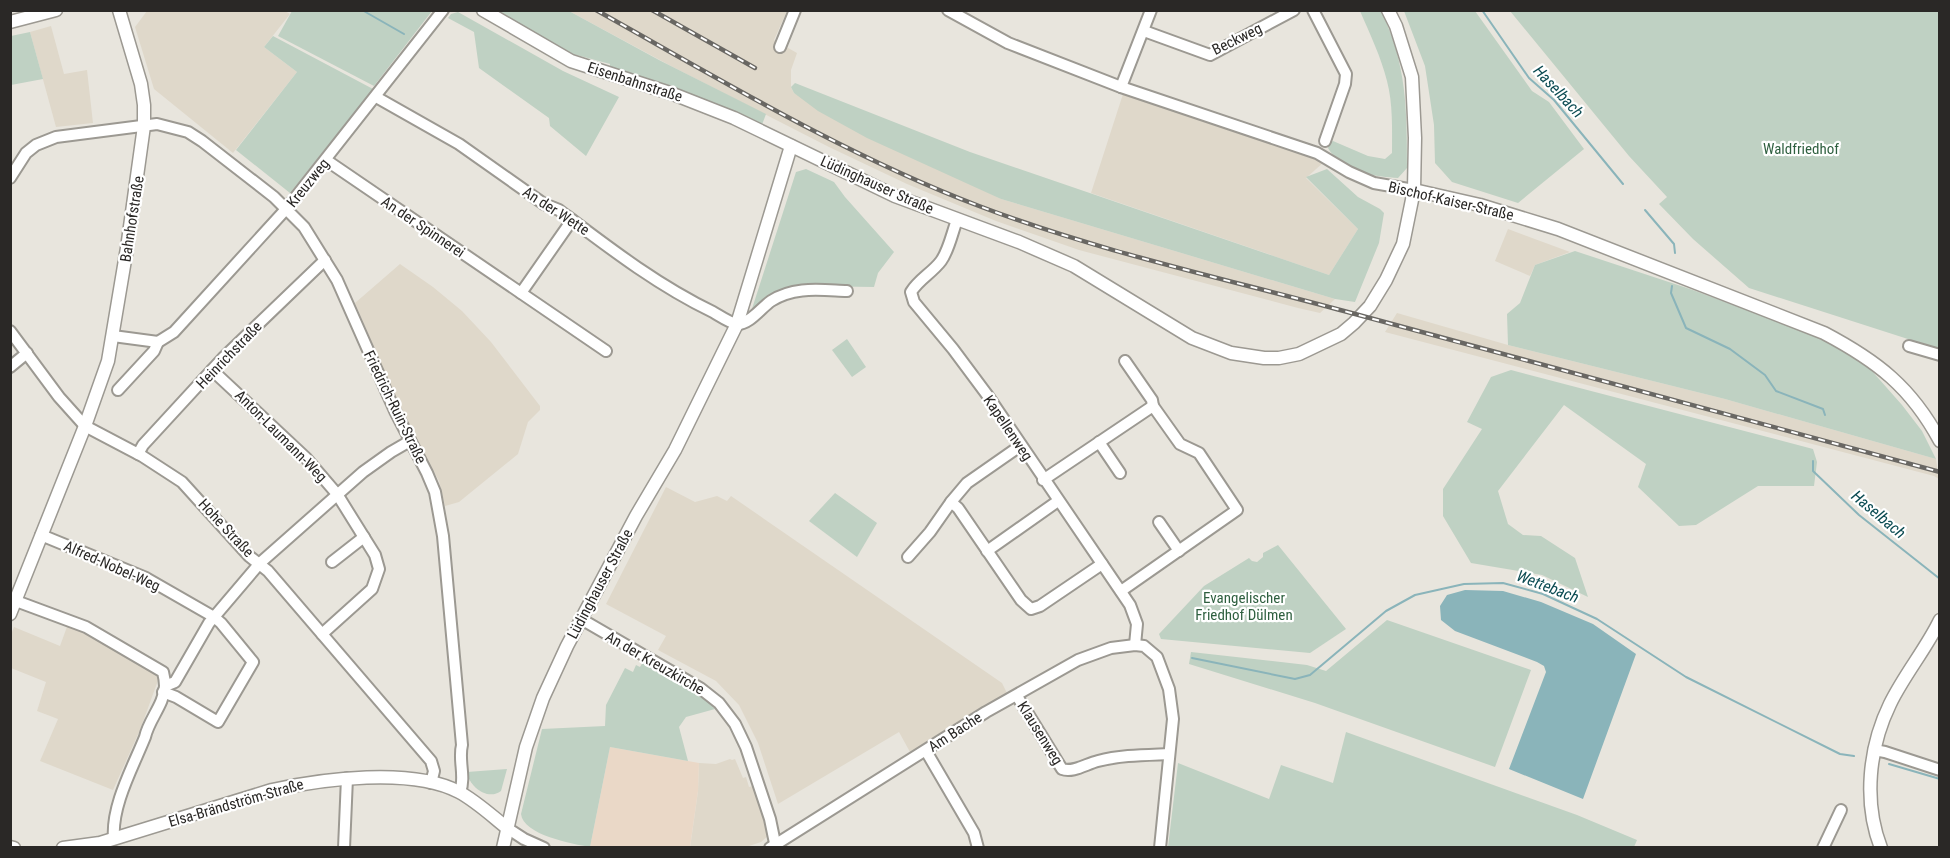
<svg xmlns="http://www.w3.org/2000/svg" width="1950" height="858" viewBox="0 0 1950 858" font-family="'Roboto Condensed',sans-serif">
	<rect width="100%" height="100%" fill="#e8e5dd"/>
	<!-- built -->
	<g fill="#dfd8ca">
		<polygon points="147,11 285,11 290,14 264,47 297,72 233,153 154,89 135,27"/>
		<polygon points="569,11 787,11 774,40 797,53 791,70 791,87 794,93 1001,199 1335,299 1320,313 1298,308 1079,250 996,221 907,184 829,147 671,66"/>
		<polygon points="51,26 64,74 87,70 93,123 56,127 30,32"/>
		<polygon points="1123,94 1317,158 1324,162 1306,178 1358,229 1329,275 1091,193"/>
		<polygon points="1508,229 1570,252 1535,265 1530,276 1495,261"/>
		<polygon points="400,264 433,287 462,311 491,342 540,406 540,410 528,422 518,454 459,502 445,506 439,481 401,411 355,303"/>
		<polygon points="1397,313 1508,345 1725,399 1936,459 1939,479 1934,476 1385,332"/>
		<polygon points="666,487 695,502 717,496 727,501 731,496 1002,683 1008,695 910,752 899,732 778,804 758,743 739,705 716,681 658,650 666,636 606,604"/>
		<polygon points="68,624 95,635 160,675 140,730 113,790 40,761 58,719 37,711 46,682 11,668 10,637 14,627 60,646"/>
		<polygon points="730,759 732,760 735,759 743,778 746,777 749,787 753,786 769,835 761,842 746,847 690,848 698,791 699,763 716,764"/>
	</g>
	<!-- medical -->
	<polygon fill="#ead8c7" points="610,747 699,763 698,791 690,847 590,847"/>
	<!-- green -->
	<g fill="#bfd1c3">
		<polygon points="292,11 432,11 374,86 278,36"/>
		<polygon points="497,11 569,11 659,60 766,114 760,130 610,73 610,64 573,54"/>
		<path d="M1360 11H1381C1407 64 1407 111 1407 168L1398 178C1374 176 1362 175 1342 161 1336 157 1331 154 1328 148L1329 143 1333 141 1368 156 1385 159 1392 153C1392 129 1393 104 1387 81 1381 57 1370 34 1360 11Z"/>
		<polygon points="1404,11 1475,11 1532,91 1549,102 1584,149 1518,203 1452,182 1435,163 1434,125 1425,66"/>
		<polygon points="1510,11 1939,11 1939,349 1749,288 1693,239 1659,204 1667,197 1629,156"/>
		<polygon points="458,12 563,71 619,97 586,156 550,126 549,118 479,68 474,32 448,18 451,14"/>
		<polygon points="30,32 43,79 11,85 11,36"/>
		<polygon points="273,36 373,89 290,193 236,150 297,72 264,47"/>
		<polygon points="795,83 970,152 1329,275 1358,229 1306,177 1327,169 1358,197 1380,209 1384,213 1379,243 1355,302 1335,299 1001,199 867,138 818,111 794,93 791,87"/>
		<polygon points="806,169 834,182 845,197 894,252 878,273 874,287 804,286 750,315 796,172"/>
		<polygon points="1575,251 1690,289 1812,334 1843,349 1864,362 1902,405 1922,431 1936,459 1725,399 1508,345 1507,314 1520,303 1535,265"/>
		<polygon points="847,339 866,367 852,377 832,350"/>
		<polygon points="1511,370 1813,449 1817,462 1814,486 1758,486 1696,525 1679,526 1638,487 1646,464 1564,405 1498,491 1508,524 1523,535 1541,536 1575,558 1588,597 1542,575 1471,563 1443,516 1443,489 1482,429 1467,422 1491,377"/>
		<polygon points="835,493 877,523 857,557 809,521"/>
		<polygon points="1278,545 1346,629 1310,653 1161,639 1159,634 1204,586 1249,558 1252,561 1257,562 1263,557 1263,553"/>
		<polygon points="1387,620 1531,670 1495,767 1315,703 1189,664 1191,652 1307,665 1326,671"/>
		<path d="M643 662 706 698 715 709 686 717 679 727 688 761 610 747 590 847C573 844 523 835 521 814L542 729 605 726 606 705 625 668 633 672 636 665 640 667Z"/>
		<polygon points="1346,732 1577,815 1637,840 1634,847 1168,847 1178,763 1269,799 1281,765 1333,783"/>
		<path d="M507 769 501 791C488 801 469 787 467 772Z"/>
	</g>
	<!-- water -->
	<polygon fill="#8ab4ba" points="1465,590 1503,591 1541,602 1593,624 1636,654 1583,799 1509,769 1546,672 1544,666 1537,662 1455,631 1441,620 1440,606 1447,595"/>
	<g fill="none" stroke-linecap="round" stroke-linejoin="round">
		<!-- stream -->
		<g stroke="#8ab4ba" stroke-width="2">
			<polyline points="362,10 404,34"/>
			<polyline points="1482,10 1529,78 1554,100 1623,184"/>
			<polyline points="1645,210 1674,244 1675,253"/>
			<polyline points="1672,286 1671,293 1686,328 1730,349 1765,375 1776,391 1823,409 1825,415"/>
			<polyline points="1813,461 1813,471 1859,515 1940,579"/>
			<polyline points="1192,658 1295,679 1310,675 1386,611 1415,595 1464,584 1503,583 1543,594 1597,619 1686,677 1840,754 1854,756"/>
			<polyline points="1889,764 1940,779"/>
		</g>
		<defs>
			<g id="minor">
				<polyline points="948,10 1008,43 1121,87 1317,153 1349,172 1374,183 1414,190"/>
				<polyline points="1313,10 1346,74 1345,84 1325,141"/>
				<polyline points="1144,31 1210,55 1294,10"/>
				<polyline points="780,47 795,10"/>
				<polyline points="1121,87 1151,10"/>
				<path d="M376 97 459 144 544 204 559 210C608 247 657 285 713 312 720 316 730 323 737 324 749 325 762 307 771 301 794 286 820 290 847 291"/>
				<polyline points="326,160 606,351"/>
				<path d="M10 178 26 153 36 145 56 137 157 124 188 132 202 141 274 197 304 227 337 280 395 411 427 473 435 492 443 536 462 745C458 760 466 777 460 792"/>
				<path d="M957 220C952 233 949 250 941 261 932 273 919 279 911 292L914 302 953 349 988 396 1130 605 1137 624 1135 645"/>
				<polyline points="521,293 572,220"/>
				<polyline points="10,331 59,397 85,426 142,456 182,482 249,556 268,571 431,761 434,771 431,783"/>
				<polyline points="113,336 158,342"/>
				<polyline points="1909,346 1940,355"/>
				<polyline points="1125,361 1152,400 1153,406"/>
				<polyline points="10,367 27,353"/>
				<polyline points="212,370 306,458 337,494 375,555 379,569 372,589 322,634"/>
				<polyline points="118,390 154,351 158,342 174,332 287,208 443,10"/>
				<polyline points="1099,442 1120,473"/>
				<polyline points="1020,446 967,483 951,502 958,508 1021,600 1031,609 1040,606 1102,564"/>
				<polyline points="138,454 143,445 224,357 325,260"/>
				<polyline points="1043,480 1153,406 1180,444 1199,453 1237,510 1121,591"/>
				<polyline points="1159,522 1179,551"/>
				<polyline points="41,535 146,578 214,617 221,623 253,662 218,722 176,697 163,692"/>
				<polyline points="987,551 1058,501"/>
				<polyline points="908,557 930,532 951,502"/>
				<polyline points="332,562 364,537"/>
				<path d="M16 601 86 627 163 672C164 676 165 682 165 686 164 705 149 719 145 737 133 767 111 806 114 839"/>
				<polyline points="581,619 700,688 719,703 735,724 746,747 770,819 776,848"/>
				<polyline points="165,686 175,682 209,623 260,563 363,472 391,452 410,441"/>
				<path d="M1017 696 1062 769C1073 773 1086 764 1098 761 1121 755 1145 755 1169 754"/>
				<polyline points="1874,750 1885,752 1940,770"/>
				<polyline points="926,751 974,833 978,848"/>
				<polyline points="507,828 524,839 544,848"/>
				<polyline points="344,848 347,778"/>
				<polyline points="770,848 986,712 1078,660 1111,648 1135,645 1144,646 1157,657 1169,689 1173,719 1160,848"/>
				<polyline points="1823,848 1841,810"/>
			</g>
			<g id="tertiary">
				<polyline points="483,10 571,61 673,94 734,118 895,196 1019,242 1074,266 1192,338 1231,353 1264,358 1279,358 1299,354 1341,334 1354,323 1370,306 1386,280 1403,244 1414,190 1415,138 1412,77 1396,26 1388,10"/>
				<polyline points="10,22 56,10"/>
				<path d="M1414 190 1480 205 1558 229 1824 333C1877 361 1911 387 1940 441"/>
				<polyline points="10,614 85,426 108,361 127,248 144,126 144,105 141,84 119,10"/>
				<polyline points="10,847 14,848"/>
				<path d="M63 848 100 843 272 790C322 779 412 767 459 792 476 801 492 816 507 828"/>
				<polyline points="503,848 526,747 543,698 567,646 636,516 675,450 737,324 791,146"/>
				<path d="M1881 848C1863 802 1869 747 1890 704 1904 675 1926 649 1940 620"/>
			</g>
		</defs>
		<!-- minor casing -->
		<use href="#minor" stroke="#9c9992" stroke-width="14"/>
		<!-- tertiary casing -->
		<use href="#tertiary" stroke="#9c9992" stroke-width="15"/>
		<!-- minor -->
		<use href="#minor" stroke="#fff" stroke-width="10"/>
		<!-- tertiary -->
		<use href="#tertiary" stroke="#fff" stroke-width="12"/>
		<defs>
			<g id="rail">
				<path d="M596 10C721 80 845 155 979 206 1097 251 1222 278 1344 311 1542 365 1741 418 1940 472"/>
				<polyline points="652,10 755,68"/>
			</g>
		</defs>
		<!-- rail casing -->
		<use href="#rail" stroke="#696763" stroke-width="4.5"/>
		<!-- rail -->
		<use href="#rail" stroke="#fff" stroke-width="2" stroke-dasharray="7" stroke-linecap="butt"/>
	</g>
	<g text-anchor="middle" stroke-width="4.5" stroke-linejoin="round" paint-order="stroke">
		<!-- street labels -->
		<g font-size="15" fill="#2a2826" stroke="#fff">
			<text transform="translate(1237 39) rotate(-26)" y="5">Beckweg</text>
			<text transform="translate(635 82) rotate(18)" y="5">Eisenbahnstraße</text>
			<text transform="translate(308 183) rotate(-51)" y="5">Kreuzweg</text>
			<text transform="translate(877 185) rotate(24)" y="5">Lüdinghauser Straße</text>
			<text transform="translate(1451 201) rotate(13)" y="5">Bischof-Kaiser-Straße</text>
			<text transform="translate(556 211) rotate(33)" y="5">An der Wette</text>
			<text transform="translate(132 219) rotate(-81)" y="5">Bahnhofstraße</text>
			<text transform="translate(423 227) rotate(34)" y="5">An der Spinnerei</text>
			<text transform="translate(229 355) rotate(-46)" y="5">Heinrichstraße</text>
			<text transform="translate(395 407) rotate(64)" y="5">Friedrich-Ruin-Straße</text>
			<text transform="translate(1008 428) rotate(56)" y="5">Kapellenweg</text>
			<text transform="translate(281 436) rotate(45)" y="5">Anton-Laumann-Weg</text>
			<text transform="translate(226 528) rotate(47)" y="5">Hohe Straße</text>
			<text transform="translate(112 566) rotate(24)" y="5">Alfred-Nobel-Weg</text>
			<text transform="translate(600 584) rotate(-62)" y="5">Lüdinghauser Straße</text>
			<text transform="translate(655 663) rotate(30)" y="5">An der Kreuzkirche</text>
			<text transform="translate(955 732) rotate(-33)" y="5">Am Bache</text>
			<text transform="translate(1040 733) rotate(58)" y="5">Klausenweg</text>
			<text transform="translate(236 803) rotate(-16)" y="5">Elsa-Brändström-Straße</text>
		</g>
		<!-- park labels -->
		<g font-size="15" fill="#2e5f3f" stroke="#fff">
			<text x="1801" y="154">Waldfriedhof</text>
			<text x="1244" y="603">Evangelischer<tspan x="1244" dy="17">Friedhof Dülmen</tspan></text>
		</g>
		<!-- water labels -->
		<g font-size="16" font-style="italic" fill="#0b4b52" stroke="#fff">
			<text transform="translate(1559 91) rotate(47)" y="6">Haselbach</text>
			<text transform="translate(1879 514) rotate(40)" y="6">Haselbach</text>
			<text transform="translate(1548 586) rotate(21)" y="6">Wettebach</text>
		</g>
	</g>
	<!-- border -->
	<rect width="1950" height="858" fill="none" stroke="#2a2826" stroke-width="24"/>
</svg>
